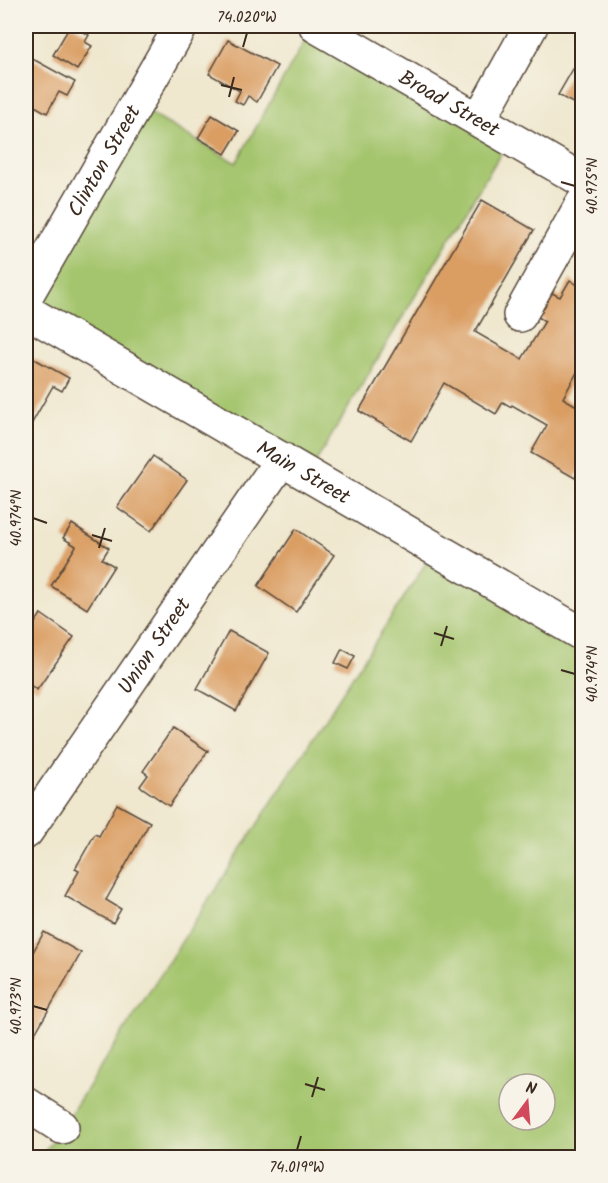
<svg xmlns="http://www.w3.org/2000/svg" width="608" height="1183" viewBox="0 0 608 1183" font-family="Kalam,sans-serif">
	<rect width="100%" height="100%" fill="#f7f3e8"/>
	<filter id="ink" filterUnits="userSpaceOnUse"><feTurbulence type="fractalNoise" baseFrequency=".0167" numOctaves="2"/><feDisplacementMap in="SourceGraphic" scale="12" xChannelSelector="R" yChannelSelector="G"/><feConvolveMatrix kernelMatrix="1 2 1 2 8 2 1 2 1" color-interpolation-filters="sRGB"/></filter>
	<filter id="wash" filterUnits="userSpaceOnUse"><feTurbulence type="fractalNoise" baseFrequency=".008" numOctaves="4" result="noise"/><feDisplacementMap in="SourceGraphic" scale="24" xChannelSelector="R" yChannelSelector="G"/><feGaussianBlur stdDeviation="1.35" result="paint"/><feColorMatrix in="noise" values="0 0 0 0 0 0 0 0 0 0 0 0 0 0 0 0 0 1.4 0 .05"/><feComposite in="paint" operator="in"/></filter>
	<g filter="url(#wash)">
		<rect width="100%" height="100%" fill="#efe7ce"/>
		<!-- green -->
		<g fill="#a4c56d" stroke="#707846" stroke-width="1.5" fill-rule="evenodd">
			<polygon points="313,26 510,138 308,475 26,296 135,105 236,163"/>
			<path d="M435 549 582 634V1157L39 1158 62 1127ZM509 1084H545V1120H509Z"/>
		</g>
		<g id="blocks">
			<!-- building -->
			<g fill="#da9e63">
				<polygon points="70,26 74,26 89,35 85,42 92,46 77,70 53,55"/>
				<polygon points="228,40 277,66 257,102 248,96 243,105 235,101 240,91 209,74"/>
				<polygon points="31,58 75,82 67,96 59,92 47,113 26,101 26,67"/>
				<polygon points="573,69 582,75 582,108 558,95"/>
				<polygon points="212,115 239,131 225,154 198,138"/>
				<polygon points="482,200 534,230 475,332 522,359 545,321 538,317 552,293 560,297 570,280 582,288 582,368 580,367 563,398 582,409 582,467 575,478 531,453 547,425 512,405 511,407 503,402 496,414 444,383 411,441 359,411"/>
				<polygon points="33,358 69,378 62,391 53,386 28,430 26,428 26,362 29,364"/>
				<polygon points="153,456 187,480 151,531 117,507"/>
				<polygon points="72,524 109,548 102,559 114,566 87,609 51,586 76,546 63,538"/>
				<polygon points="296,529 334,555 296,612 258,586"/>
				<polygon points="41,614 74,637 37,690 26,682 26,636"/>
				<polygon points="229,631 269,653 236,711 197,689"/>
				<polygon points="342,649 355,656 348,669 335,663"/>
				<polygon points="173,728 208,751 169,806 140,786 148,775 143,771"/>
				<polygon points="117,804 150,822 106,900 121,909 113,923 65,896 79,871 75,869 95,834 99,836"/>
				<polygon points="44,932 81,953 33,1037 26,1032 26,965"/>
			</g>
		</g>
	</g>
	<g filter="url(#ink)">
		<use href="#blocks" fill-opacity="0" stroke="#564638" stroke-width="1.5"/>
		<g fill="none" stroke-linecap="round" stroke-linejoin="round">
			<defs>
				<g id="minor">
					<path id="s1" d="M316 26 582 180"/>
					<polyline points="479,120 531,26"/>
					<path id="s2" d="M26 296 181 26"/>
					<path id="s3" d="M26 311 582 634"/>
					<polyline points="520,315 582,204"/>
					<path id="s4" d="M26 832 282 459"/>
					<polyline points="26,1104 62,1127"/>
				</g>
			</defs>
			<!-- minor casing -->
			<use href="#minor" stroke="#564638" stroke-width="36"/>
			<!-- minor -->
			<use href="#minor" stroke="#fff" stroke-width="33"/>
		</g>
	</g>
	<!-- ticks -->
	<path fill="none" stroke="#3b2a1e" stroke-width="2" d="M243 47 247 33M221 85 242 90M229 97 234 77M561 182 575 186M33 518 47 523M92 535 112 541M99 548 105 528M434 633 454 639M441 646 447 626M561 670 575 674M33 1006 47 1010M305 1084 325 1090M312 1097 318 1077M297 1150 301 1136"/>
	<g text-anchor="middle" stroke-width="5" stroke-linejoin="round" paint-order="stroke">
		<!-- street labels -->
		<g font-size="21" fill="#3b2a1e" stroke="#f7f3e8">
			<text dy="7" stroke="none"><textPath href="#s1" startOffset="154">Broad Street</textPath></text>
			<text dy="7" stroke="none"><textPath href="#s2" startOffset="156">Clinton Street</textPath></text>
			<text dy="7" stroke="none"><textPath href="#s3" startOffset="321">Main Street</textPath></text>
			<text dy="7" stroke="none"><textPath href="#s4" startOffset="226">Union Street</textPath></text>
		</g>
	</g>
	<!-- margin -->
	<rect width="608" height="1183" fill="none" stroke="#f7f3e8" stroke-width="66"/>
	<!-- north arrow -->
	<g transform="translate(527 1102) rotate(16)"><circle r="28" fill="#f7f3e8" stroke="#aca397" stroke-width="1.5"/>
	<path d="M0-4.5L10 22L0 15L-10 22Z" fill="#d1495b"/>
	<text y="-9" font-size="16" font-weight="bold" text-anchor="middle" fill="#3b2a1e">N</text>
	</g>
	<rect x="33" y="33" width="542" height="1117" fill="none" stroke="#3b2a1e" stroke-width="2"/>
	<g font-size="15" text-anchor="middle" fill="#3b2a1e">
		<text x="247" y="22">74.020°W</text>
		<text transform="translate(592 186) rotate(-90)" y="5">40.975°N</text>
		<text transform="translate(16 518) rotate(-90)" y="5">40.974°N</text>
		<text transform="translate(592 674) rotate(-90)" y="5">40.974°N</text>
		<text transform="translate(16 1006) rotate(-90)" y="5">40.973°N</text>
		<text x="297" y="1172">74.019°W</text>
	</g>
</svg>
